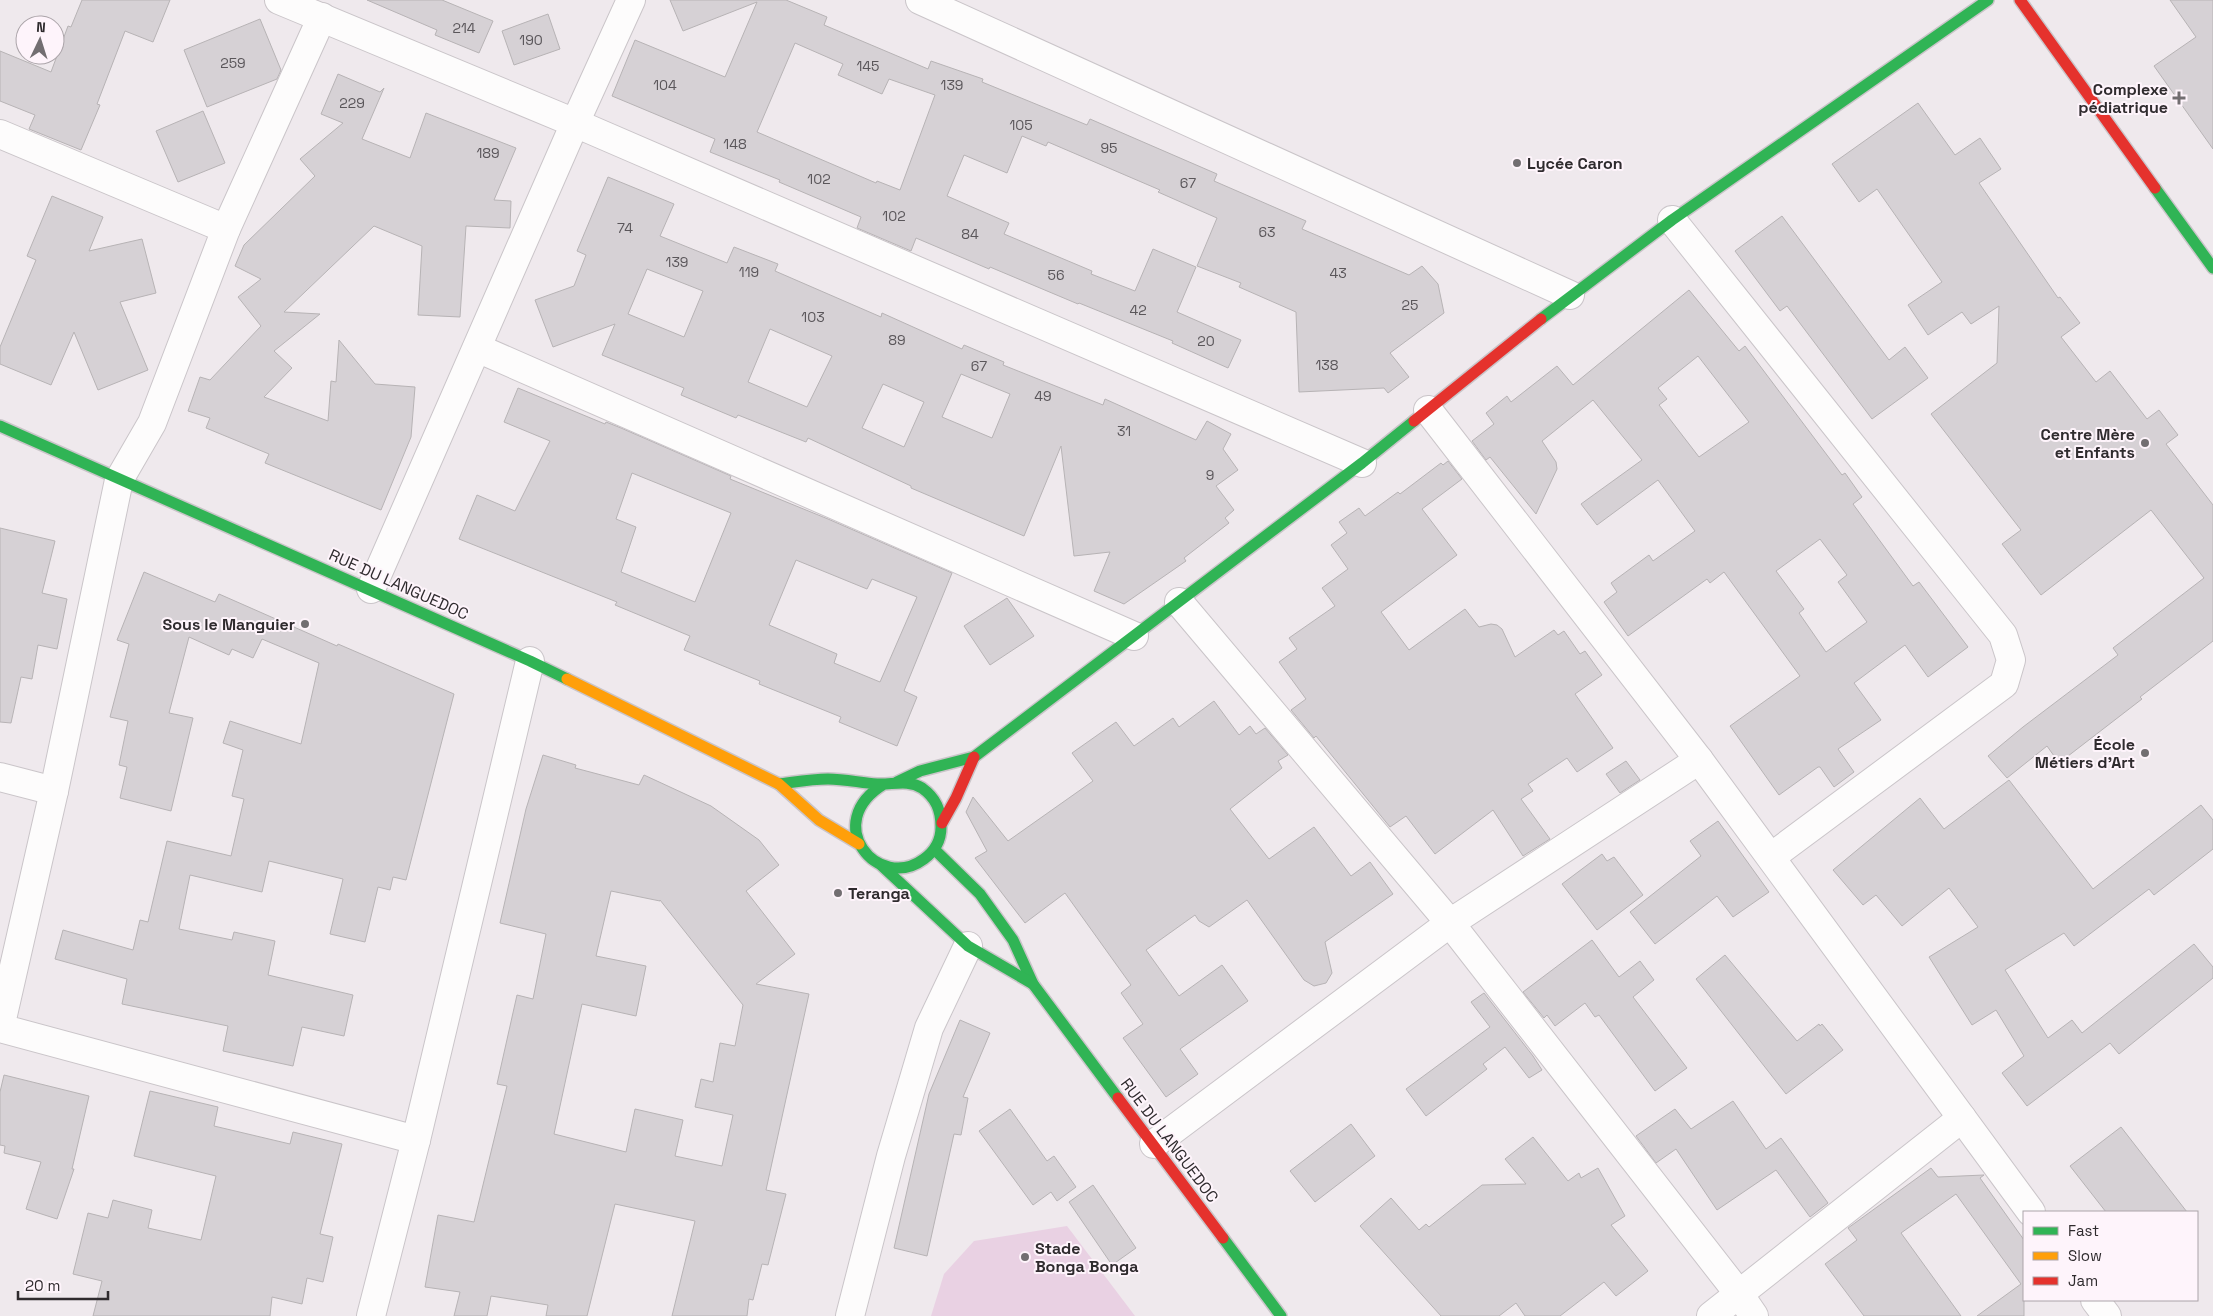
<svg xmlns="http://www.w3.org/2000/svg" width="2213" height="1316" viewBox="0 0 2213 1316" font-family="'Space Grotesk',sans-serif">
	<rect width="100%" height="100%" fill="#efe9ed"/>
	<!-- green -->
	<polygon fill="#e9d1e3" points="1067,1226 1135,1316 931,1316 944,1274 974,1241"/>
	<!-- building -->
	<g fill="#d6d1d5" stroke="#b7b3b5" fill-rule="evenodd">
		<polygon points="82,0 170,0 153,42 125,31 97,104 100,105 81,150 29,129 35,115 0,101 0,51 51,72 68,26 71,27"/>
		<polygon points="367,0 442,0 493,21 479,53 435,35 437,30"/>
		<path d="M670 0H786L827 17 824 25 928 69 931 61 983 79 982 82 1087 125 1090 119 1217 174 1214 181 1306 221 1302 229 1409 275 1422 266 1438 284 1444 313 1390 353 1409 377 1388 393 1384 388 1299 392 1296 312 1239 287 1241 283 1197 266 1217 218 1158 192 1160 190 1048 142 1046 146 1022 136 1007 173 964 155 947 196 1009 223 1004 234 1092 271 1091 274 1135 291 1153 249 1196 267 1177 312 1241 340 1228 368 1172 343 1173 341 1079 303 1078 304 990 267 989 269 916 238 911 251 857 228 861 217 779 182 780 180 710 152 715 139 612 96 635 40 725 77 757 2 683 31ZM795 43 843 64 838 75 882 94 889 79 935 95 900 190 877 181 876 183 757 132Z"/>
		<polygon points="2170,0 2213,0 2213,149 2154,66 2196,37"/>
		<polygon points="548,14 560,49 514,65 502,31"/>
		<polygon points="260,19 281,70 277,79 207,107 184,50"/>
		<polygon points="338,74 380,92 384,88 362,139 410,158 426,113 516,148 494,200 511,201 510,228 466,226 460,317 418,315 422,246 374,226 284,312 320,314 274,351 292,368 264,397 328,421 331,381 336,382 339,340 375,384 415,387 411,437 381,510 265,463 269,454 206,428 210,418 188,411 200,377 210,380 261,326 238,297 261,279 235,266 244,245 315,176 300,159 343,123 321,114"/>
		<polygon points="1918,103 1955,155 1980,138 2001,169 1979,183 2058,298 2060,297 2080,323 2061,337 2096,382 2110,371 2147,419 2159,410 2178,435 2166,444 2213,505 2213,641 2140,697 2142,699 2059,763 2047,746 2007,778 1988,756 2023,727 2118,655 2113,648 2204,578 2151,510 2041,595 2002,544 2021,530 1931,414 1997,363 1999,306 1971,324 1962,312 1928,335 1908,305 1942,282 1877,189 1859,202 1832,164"/>
		<polygon points="203,111 225,163 178,182 156,131"/>
		<path d="M608 177 674 204 660 236 727 263 734 247 778 264 775 271 881 317 882 313 962 349 964 345 1004 362 1003 365 1103 405 1105 399 1196 440 1207 421 1231 434 1223 449 1238 470 1216 486 1234 510 1225 518 1229 523 1184 558 1186 561 1124 604 1094 591 1110 552 1074 556 1061 446 1024 536 911 488V486L808 438 806 442 738 415 736 418 681 395 684 388 602 355 615 324 553 347 535 300 574 286 586 255 577 251ZM647 269 703 291 684 337 628 314ZM770 329 832 356 807 407 748 382ZM961 374 1010 394 992 438 942 417ZM883 384 924 402 904 447 862 428Z"/>
		<polygon points="52,196 103,217 89,251 142,239 156,293 120,302 148,370 98,390 74,332 51,385 0,364 0,347 36,260 27,256"/>
		<polygon points="1782,216 1889,360 1905,347 1928,378 1872,419 1787,306 1780,311 1735,251"/>
		<path d="M1689 290 1739 351 1745 346 1842 475 1845 473 1862 497 1853 504 1913 586 1919 582 1968 647 1928 677 1905 645 1854 683 1881 720 1838 749 1854 772 1834 787 1820 767H1818L1779 795 1730 726 1800 676 1724 572 1710 583 1707 579 1628 636 1604 602 1617 592 1611 583 1649 555 1653 561 1695 531 1658 480 1597 525 1581 504 1642 460 1593 400 1542 441 1556 462 1557 469 1536 514 1490 457 1486 460 1472 441 1494 424 1486 413 1507 396 1511 402 1557 366 1573 385ZM1698 356 1749 422 1699 457 1659 405 1667 399 1658 388ZM1820 539 1847 575 1838 582 1867 622 1826 652 1799 613 1804 609 1776 571Z"/>
		<path d="M518 388 605 424 606 422 621 428 731 476 730 479 828 519 952 573 904 691 917 697 897 746 839 722 841 717 759 684 760 681 684 650 690 636 615 605 617 602 459 539 477 495 515 511 550 441 504 422ZM632 473 731 513 695 602 621 572 636 527 616 519ZM796 560 867 589 872 579 917 597 880 682 834 663 837 654 769 625Z"/>
		<polygon points="1448,461 1462,479 1422,509 1457,555 1381,612 1409,650 1465,609 1479,627 1491,624 1497,625 1502,629 1515,657 1554,630 1558,635 1564,631 1580,654 1585,651 1602,675 1575,694 1613,748 1577,772 1567,758 1528,784 1533,791 1521,799 1550,839 1523,856 1493,810 1435,854 1406,816 1390,827 1316,736 1314,738 1291,710 1306,699 1279,662 1297,649 1289,638 1335,606 1322,588 1348,569 1331,545 1347,533 1339,522 1359,508 1365,516 1398,492 1400,494 1441,463 1443,465"/>
		<polygon points="0,528 55,541 42,593 67,599 57,649 38,645 32,679 21,677 11,723 0,722"/>
		<polygon points="144,572 215,602 219,594 337,646 338,644 454,694 406,880 393,877 390,890 378,887 365,942 330,934 343,879 269,861 262,892 190,875 179,929 232,940 234,932 275,941 268,975 353,995 344,1036 302,1027 293,1066 223,1051 228,1026 122,1004 127,979 55,959 63,930 133,950 140,920 148,922 167,841 231,856 244,799 232,796 243,750 223,743 230,721 301,744 319,663 262,639 253,658 232,649 229,655 189,637 169,713 193,718 171,811 120,798 127,767 119,765 128,721 110,717 129,644 117,640"/>
		<polygon points="1007,598 1034,636 990,665 964,626"/>
		<polygon points="1214,701 1239,735 1250,726 1256,734 1265,728 1288,755 1278,761 1282,768 1230,809 1269,859 1314,827 1351,876 1370,862 1393,894 1325,942 1332,973 1326,983 1314,986 1304,980 1247,900 1209,927 1199,921 1195,915 1146,950 1179,996 1222,965 1248,1001 1180,1049 1198,1074 1166,1097 1123,1038 1143,1024 1121,993 1131,985 1065,893 1025,923 975,858 987,851 966,812 973,797 1008,841 1093,781 1072,753 1116,722 1134,746 1173,718 1179,727"/>
		<path d="M543 755 576 765 575 768 639 785 644 775 711 806 759 840 779 865 746 891 795 954 756 984 809 994 766 1190 786 1194 768 1265 762 1264 753 1300 749 1299 747 1316H672L695 1221 615 1204 587 1316H546L548 1305 491 1296 487 1316H454L460 1292 425 1287 438 1215 474 1222 507 1086 497 1084 517 995 533 999 546 934 500 923 526 809ZM611 891 660 901V900L743 1005 735 1046 720 1043 713 1082 701 1079 695 1107 733 1115 722 1166 675 1156 683 1120 635 1109 626 1152 554 1134 582 1004 636 1016 646 966 596 956Z"/>
		<polygon points="1626,761 1640,780 1620,793 1606,774"/>
		<polygon points="2009,780 2093,889 2201,805 2213,820 2213,849 2154,895 2149,889 2074,946 2064,933 2005,970 2048,1038 2072,1020 2082,1033 2194,944 2213,967 2213,978 2119,1054 2110,1043 2027,1106 2002,1073 2024,1056 1996,1010 1972,1025 1929,957 1978,927 1949,888 1902,926 1876,895 1863,905 1833,870 1920,798 1944,829"/>
		<polygon points="1718,821 1769,892 1733,917 1717,896 1655,944 1630,912 1701,856 1690,841"/>
		<polygon points="1602,854 1607,861 1614,857 1643,895 1597,930 1562,884"/>
		<polygon points="1592,940 1619,977 1640,961 1654,980 1633,997 1687,1068 1655,1091 1599,1015 1595,1017 1585,1003 1555,1026 1547,1015 1544,1018 1523,992"/>
		<polygon points="1725,955 1797,1041 1819,1024 1820,1026 1822,1024 1843,1050 1786,1094 1696,979"/>
		<polygon points="1484,993 1533,1056 1542,1070 1529,1078 1505,1047 1483,1064 1487,1069 1426,1116 1406,1089 1490,1027 1471,1002"/>
		<polygon points="960,1020 990,1033 963,1097 968,1098 961,1135 954,1134 927,1256 894,1248 929,1094"/>
		<polygon points="4,1075 89,1096 72,1169 74,1169 57,1219 26,1209 41,1162 4,1153 5,1146 0,1145 0,1092"/>
		<polygon points="150,1091 218,1107 214,1126 290,1144 293,1132 342,1144 320,1234 333,1237 323,1282 307,1278 302,1304 272,1297 270,1316 93,1316 102,1281 73,1274 88,1213 108,1218 113,1200 152,1210 148,1228 201,1240 216,1176 134,1156"/>
		<polygon points="1733,1101 1766,1149 1781,1138 1828,1203 1810,1217 1776,1170 1717,1210 1676,1149 1656,1163 1636,1136 1675,1109 1691,1129"/>
		<polygon points="1010,1109 1047,1161 1054,1156 1076,1187 1057,1201 1051,1192 1033,1205 979,1131"/>
		<polygon points="1351,1124 1375,1156 1315,1202 1290,1171"/>
		<polygon points="2121,1127 2187,1212 2106,1212 2070,1166"/>
		<polygon points="1533,1137 1568,1181 1579,1173 1581,1178 1598,1168 1625,1216 1611,1225 1648,1271 1616,1296 1604,1282 1560,1316 1525,1316 1516,1303 1499,1316 1441,1316 1360,1226 1391,1198 1419,1230 1426,1224 1429,1227 1482,1185 1526,1184 1505,1159"/>
		<polygon points="1931,1168 1938,1177 1984,1175 1980,1178 2024,1240 2024,1316 1977,1316 2021,1284 1956,1194 1901,1233 1961,1316 1864,1316 1825,1264 1857,1240 1848,1228"/>
		<polygon points="1093,1185 1136,1248 1112,1265 1069,1202"/>
	</g>
	<g fill="none" stroke-linecap="round" stroke-linejoin="round">
		<defs>
			<g id="street">
				<polyline points="279,0 575,123 1362,463"/>
				<polyline points="920,0 1570,295"/>
				<polyline points="322,17 226,229 152,423 119,480 54,791 0,1028 416,1140"/>
				<polyline points="0,134 226,229"/>
				<polyline points="1672,220 2003,635 2011,660 2004,684 1771,857"/>
				<polyline points="477,348 1134,636"/>
				<polyline points="1428,410 1699,760 2031,1212"/>
				<polyline points="371,589 575,123 631,0"/>
				<polyline points="1179,602 1450,923 1739,1294 1754,1316"/>
				<polyline points="0,777 54,791"/>
				<polyline points="1154,1144 1450,923 1699,760"/>
				<polyline points="2095,1300 2107,1316"/>
				<polyline points="371,1316 416,1140 530,661"/>
				<polyline points="850,1316 891,1156 929,1028 968,946"/>
				<polyline points="1711,1316 1962,1118"/>
			</g>
			<g id="fast">
				<polyline points="2155,188 2213,268"/>
				<polyline points="1541,319 1672,220 1988,0"/>
				<polyline points="0,426 530,661 567,679"/>
				<polyline points="897,782 920,771 974,757 1362,463 1414,421"/>
				<path d="M779 784C795 782 812 779 828 779 845 779 861 783 877 784 892 785 908 779 922 788 936 798 941 810 941 827 941 841 935 851 924 859 878 893 820 823 884 784"/>
				<polyline points="935,850 980,894 1013,940 1033,984 1118,1098"/>
				<polyline points="881,865 968,946 1033,984"/>
				<polyline points="1223,1238 1281,1316"/>
			</g>
			<polyline id="slow" points="567,679 779,784 819,820 859,844"/>
			<g id="jam">
				<polyline points="2020,0 2155,188"/>
				<polyline points="1414,421 1541,319"/>
				<polyline points="942,823 956,798 974,757"/>
				<polyline points="1118,1098 1223,1238"/>
			</g>
		</defs>
		<!-- street casing -->
		<use href="#street" stroke="#cac5c9" stroke-width="30"/>
		<!-- fast casing -->
		<use href="#fast" stroke="#cac5c9" stroke-width="14"/>
		<!-- slow casing -->
		<use href="#slow" stroke="#cac5c9" stroke-width="14"/>
		<!-- jam casing -->
		<use href="#jam" stroke="#cac5c9" stroke-width="14"/>
		<!-- street -->
		<use href="#street" stroke="#fdfcfc" stroke-width="28"/>
		<!-- fast -->
		<use href="#fast" stroke="#30b455" stroke-width="11"/>
		<!-- slow -->
		<use href="#slow" stroke="#ff9f0a" stroke-width="11"/>
		<!-- jam -->
		<use href="#jam" stroke="#e5322d" stroke-width="11"/>
	</g>
	<!-- markers -->
	<g fill="#726e71" stroke="#fef4fb" stroke-width="2">
		<path d="M2176.5 90.5h5v5h5v5h-5v5h-5v-5h-5v-5h5z"/>
		<circle cx="1517" cy="163" r="5"/>
		<circle cx="2145" cy="443" r="5"/>
		<circle cx="305" cy="624" r="5"/>
		<circle cx="2145" cy="753" r="5"/>
		<circle cx="838" cy="893" r="5"/>
		<circle cx="1025" cy="1257" r="5"/>
	</g>
	<g text-anchor="middle" stroke-width="4" stroke-linejoin="round" paint-order="stroke">
		<!-- number labels -->
		<g font-size="14" fill="#5a565a">
			<text x="464" y="33">214</text>
			<text x="531" y="45">190</text>
			<text x="233" y="68">259</text>
			<text x="868" y="71">145</text>
			<text x="665" y="90">104</text>
			<text x="952" y="90">139</text>
			<text x="352" y="108">229</text>
			<text x="1021" y="130">105</text>
			<text x="735" y="149">148</text>
			<text x="1109" y="153">95</text>
			<text x="488" y="158">189</text>
			<text x="819" y="184">102</text>
			<text x="1188" y="188">67</text>
			<text x="894" y="221">102</text>
			<text x="625" y="233">74</text>
			<text x="1267" y="237">63</text>
			<text x="970" y="239">84</text>
			<text x="677" y="267">139</text>
			<text x="749" y="277">119</text>
			<text x="1338" y="278">43</text>
			<text x="1056" y="280">56</text>
			<text x="1410" y="310">25</text>
			<text x="1138" y="315">42</text>
			<text x="813" y="322">103</text>
			<text x="897" y="345">89</text>
			<text x="1206" y="346">20</text>
			<text x="1327" y="370">138</text>
			<text x="979" y="371">67</text>
			<text x="1043" y="401">49</text>
			<text x="1124" y="436">31</text>
			<text x="1210" y="480">9</text>
		</g>
		<!-- poi labels -->
		<g font-size="16" font-weight="bold" fill="#2f2b2e" stroke="#fef4fb" text-anchor="end">
			<text x="2168" y="95">Complexe<tspan x="2168" dy="18">pédiatrique</tspan></text>
			<text x="1527" y="169" text-anchor="start">Lycée Caron</text>
			<text x="2135" y="440">Centre Mère<tspan x="2135" dy="18">et Enfants</tspan></text>
			<text x="295" y="630">Sous le Manguier</text>
			<text x="2135" y="750">École<tspan x="2135" dy="18">Métiers d'Art</tspan></text>
			<text x="848" y="899" text-anchor="start">Teranga</text>
			<text x="1035" y="1254" text-anchor="start">Stade<tspan x="1035" dy="18">Bonga Bonga</tspan></text>
		</g>
		<!-- street labels -->
		<g font-size="16" fill="#2f2b2e" stroke="#fef4fb">
			<text transform="translate(399 584) rotate(24)" y="6">RUE DU LANGUEDOC</text>
			<text transform="translate(1170 1140) rotate(53)" y="6">RUE DU LANGUEDOC</text>
		</g>
	</g>
	<!-- legend -->
	<rect x="2023" y="1211" width="175" height="90" fill="#fef4fb" stroke="#aba4a9"/>
	<rect x="2033" y="1227" width="25" height="8" fill="#30b455" stroke="#aba4a9"/>
	<text x="2068" y="1236" font-size="15" fill="#2f2b2e">Fast</text>
	<rect x="2033" y="1252" width="25" height="8" fill="#ff9f0a" stroke="#aba4a9"/>
	<text x="2068" y="1261" font-size="15" fill="#2f2b2e">Slow</text>
	<rect x="2033" y="1277" width="25" height="8" fill="#e5322d" stroke="#aba4a9"/>
	<text x="2068" y="1286" font-size="15" fill="#2f2b2e">Jam</text>
	<!-- north arrow -->
	<g transform="translate(40 40) rotate(4)"><circle r="24" fill="#fef4fb" stroke="#aba4a9"/>
	<path d="M0-4L9 19L0 12L-9 19Z" fill="#726e71"/>
	<text y="-8" font-size="14" font-weight="bold" text-anchor="middle" fill="#2f2b2e">N</text>
	</g>
	<!-- scale -->
	<path d="M18 1291v8h90v-8" fill="none" stroke="#2f2b2e" stroke-width="2.5"/>
	<text x="25" y="1291" font-size="15" fill="#2f2b2e" stroke="#fef4fb" stroke-width="4" paint-order="stroke">20 m</text>
</svg>
